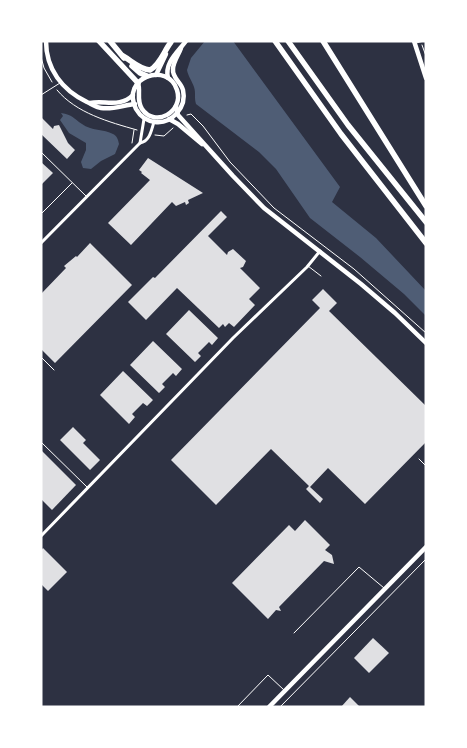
<svg xmlns="http://www.w3.org/2000/svg" width="467" height="748" viewBox="0 0 467 748" font-family="'Sofia Sans Condensed',sans-serif">
	<rect width="100%" height="100%" fill="#2d3142"/>
	<!-- water -->
	<g fill="#4f5d75">
		<path d="M205 41H233L340 187 332 202 376 238 426 291V316L404 294 360 257 310 218 276 169 259 152 196 104C194 98 196 93 194 87 192 81 188 76 187 70L191 58Z"/>
		<path d="M61 113C73 115 73 118 82 124 91 131 104 129 113 134 117 136 118 139 119 144L115 154 101 161 91 169 83 168 81 162 86 150V143L69 133 60 120 63 116Z"/>
	</g>
	<!-- building -->
	<g fill="#e0e0e3">
		<polygon points="41,117 53,129 54,126 59,125 68,143 75,150 67,159 41,134"/>
		<polygon points="148,158 203,193 188,200 189,203 186,205 185,202 176,206 172,202 131,245 108,223 150,180 141,173 142,172 139,170"/>
		<polygon points="41,162 53,173 41,185"/>
		<polygon points="221,211 227,217 208,236 227,255 228,252 233,249 246,261 243,267 240,268 260,288 249,299 255,305 234,327 229,323 225,327 223,324 219,328 177,288 146,320 128,302 153,277 155,278"/>
		<polygon points="90,243 132,285 55,363 41,349 41,294 66,268 64,266 76,256 77,257"/>
		<polygon points="323,289 337,303 329,311 426,406 426,442 365,504 328,468 310,487 323,499 320,503 306,489 309,486 271,449 216,505 171,460 320,308 312,300"/>
		<polygon points="189,310 218,338 212,345 209,342 198,353 201,356 195,362 166,334"/>
		<polygon points="153,341 182,369 176,376 173,373 162,384 165,387 159,393 130,365"/>
		<polygon points="123,371 153,400 147,406 143,403 132,414 135,417 129,424 100,395"/>
		<polygon points="73,427 86,440 83,443 100,460 90,470 60,440"/>
		<polygon points="41,450 76,485 52,510 41,499"/>
		<polygon points="305,520 330,545 325,550 332,555 334,564 324,561 279,607 281,611 276,610 268,619 232,583 289,525 295,531"/>
		<polygon points="43,548 67,572 48,591 41,584 41,551"/>
		<polygon points="373,638 389,653 369,673 354,658"/>
		<polygon points="350,697 360,707 341,707"/>
	</g>
	<g fill="none" stroke-linecap="round" stroke-linejoin="round">
		<!-- path -->
		<g stroke="#fff" stroke-width="1">
			<polyline points="422,45 426,56"/>
			<polyline points="41,57 44,68 52,82"/>
			<path d="M57 90C76 113 109 122 137 130"/>
			<polyline points="187,115 191,114 203,126 230,162 274,208 354,269 426,333"/>
			<polyline points="155,135 164,136 173,128"/>
			<polyline points="132,143 134,130"/>
			<polyline points="280,707 426,559"/>
		</g>
		<!-- service -->
		<g stroke="#fff" stroke-width="1">
			<polyline points="416,43 424,41"/>
			<polyline points="41,95 60,83"/>
			<polyline points="41,152 86,196"/>
			<polyline points="41,214 72,183"/>
			<polyline points="308,266 321,276"/>
			<polyline points="41,357 54,370"/>
			<polyline points="41,442 87,487"/>
			<polyline points="419,459 426,466"/>
			<polyline points="294,633 359,567 384,588"/>
			<polyline points="237,707 268,675 284,690"/>
		</g>
		<!-- minor -->
		<g stroke="#fff" stroke-width="3">
			<polyline points="140,143 144,119"/>
			<path d="M41 243 140 143C150 141 151 131 154 122"/>
			<polyline points="41,536 233,338 307,267 320,251"/>
		</g>
		<!-- secondary -->
		<g stroke="#fff" stroke-width="4.5">
			<path d="M46 41C46 69 62 90 87 102 92 104 95 107 101 108 113 110 124 105 135 104"/>
			<polyline points="414,41 426,78"/>
			<polyline points="156,75 166,54"/>
			<path d="M168 78C164 63 178 52 186 41"/>
			<path d="M138 83C141 91 136 100 142 109 155 128 184 112 177 90 168 61 120 77 136 109 140 116 147 121 155 122 172 124 187 107 183 90 181 82 172 78 173 69 173 62 179 54 181 48"/>
			<path d="M90 103C105 100 120 108 133 95"/>
			<polyline points="176,106 178,115 233,176 264,208 361,284 395,313 426,343"/>
			<polyline points="169,119 178,124 202,144"/>
			<polyline points="269,707 426,547"/>
		</g>
		<!-- motorway -->
		<g stroke="#fff" stroke-width="5.5">
			<polyline points="99,41 138,83"/>
			<polyline points="110,41 124,58"/>
			<polyline points="275,41 341,134 426,243"/>
			<polyline points="288,41 348,125 426,222"/>
			<polyline points="323,41 426,206"/>
			<path d="M123 56C132 61 139 69 150 70 160 65 164 51 171 42"/>
			<polyline points="132,66 140,73 147,76"/>
		</g>
	</g>
	<!-- border -->
	<rect width="467" height="748" fill="none" stroke="#ffffff" stroke-width="85"/>
</svg>
